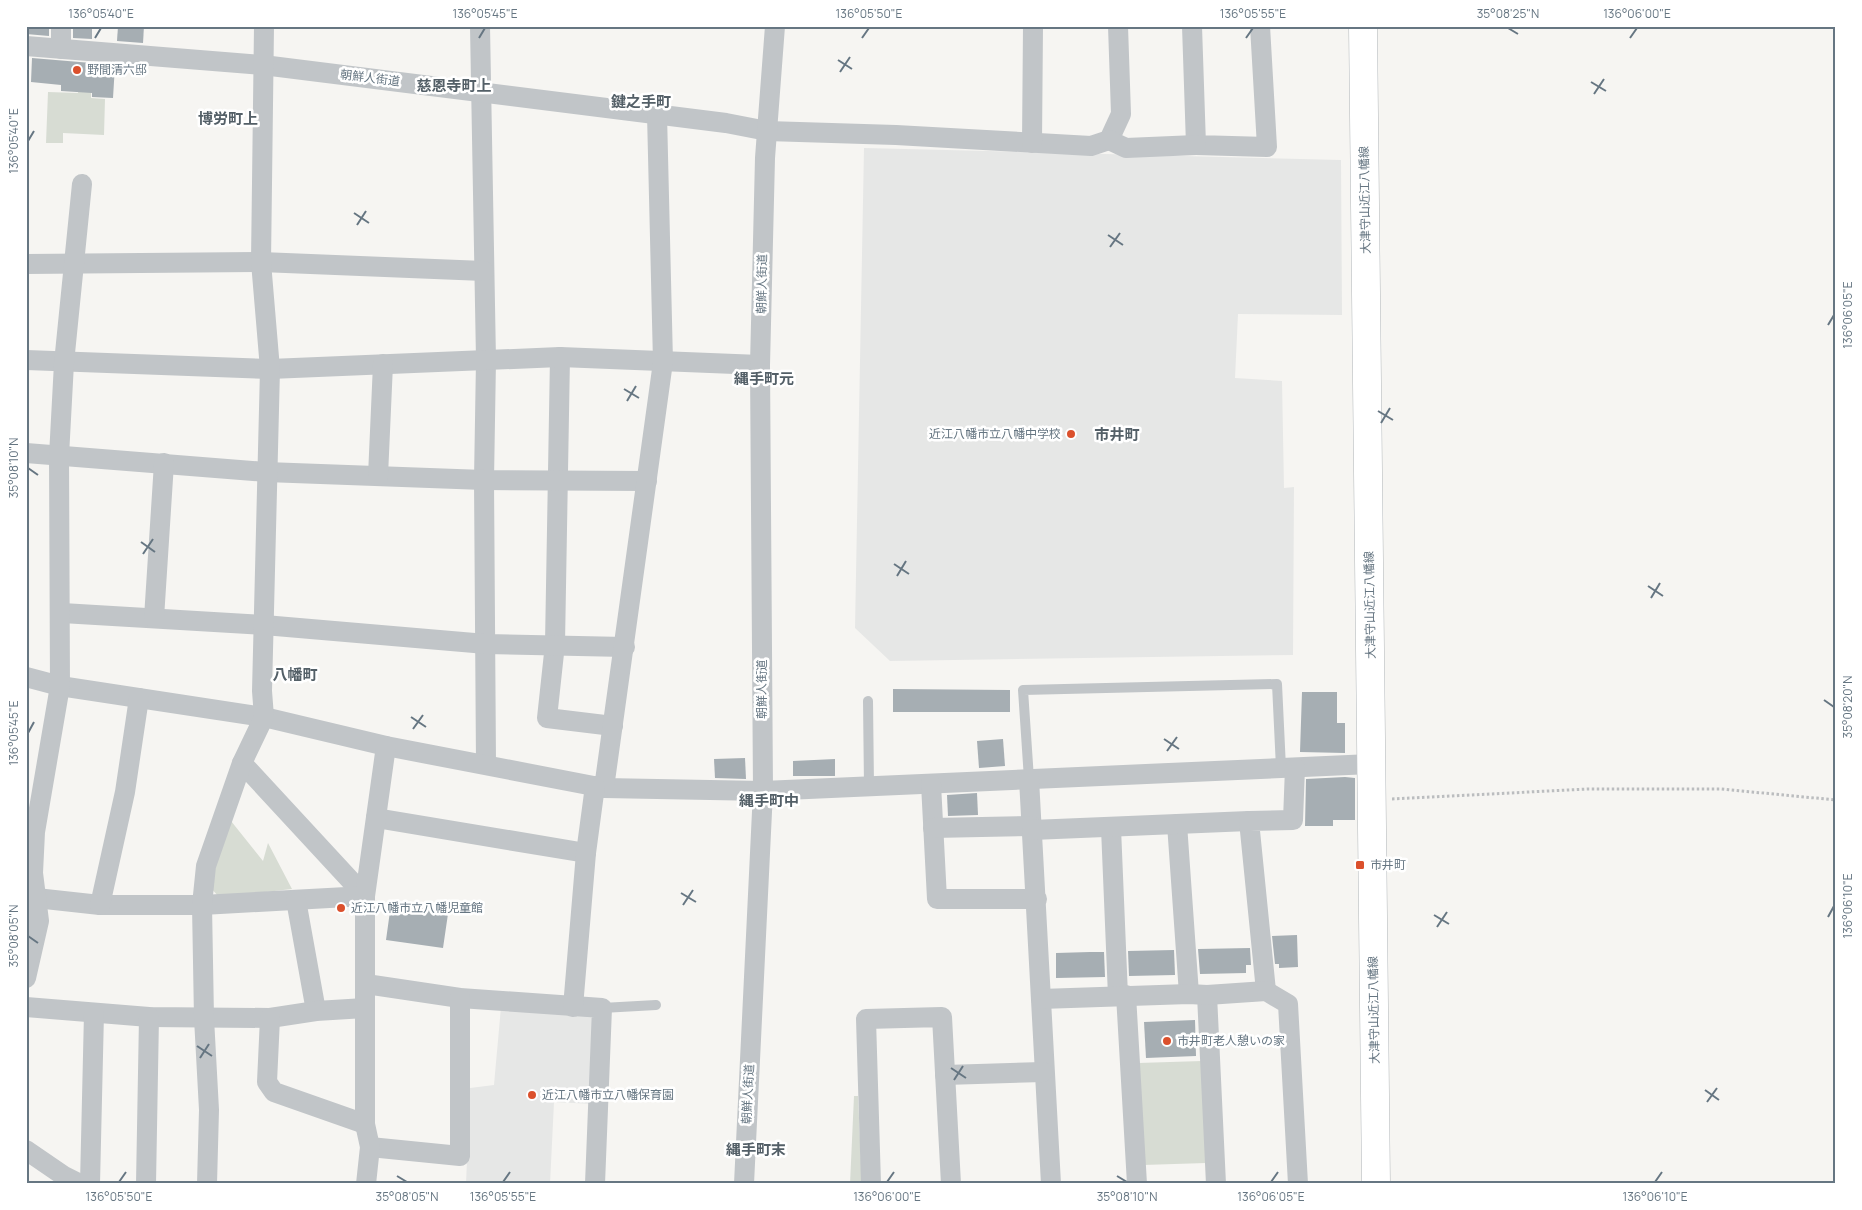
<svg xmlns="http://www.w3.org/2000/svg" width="1862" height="1210" viewBox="0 0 1862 1210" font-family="Manrope,'Noto Sans JP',sans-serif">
	<rect width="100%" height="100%" fill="#f6f5f2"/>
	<!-- built -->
	<g fill="#e6e7e6">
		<polygon points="864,148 1341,160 1342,315 1238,314 1235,378 1282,381 1284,488 1294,487 1293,655 890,661 855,628"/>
		<polygon points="501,1007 587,1012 596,1023 593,1104 554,1102 550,1184 466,1184 470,1088 494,1085"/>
	</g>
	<!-- green -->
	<g fill="#d7dcd3">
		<polygon points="78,82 91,83 91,98 105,99 104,135 63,133 63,143 46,143 48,92 78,93"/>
		<polygon points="231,821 263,861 268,843 292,889 219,897 209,886"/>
		<polygon points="1202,1061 1206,1163 1143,1165 1138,1063"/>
		<polygon points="854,1096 858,1096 862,1184 850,1184"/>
	</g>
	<!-- building -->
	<g fill="#a6aeb3">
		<polygon points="26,26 49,26 49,36 26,34"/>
		<polygon points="73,26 92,26 92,39 73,38"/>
		<polygon points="118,26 144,26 143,43 117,41"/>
		<polygon points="32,58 115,65 113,98 92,97 92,93 61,91 61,85 31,82"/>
		<polygon points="893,689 1010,690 1010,712 893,712"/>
		<polygon points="1302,692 1337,692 1337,723 1345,723 1345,753 1300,752"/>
		<polygon points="1003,739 1005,766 979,768 977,741"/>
		<polygon points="745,758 746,779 715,778 714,759"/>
		<polygon points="835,759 835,776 793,776 793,761"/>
		<polygon points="1345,777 1355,778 1355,820 1333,820 1333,826 1305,826 1306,779"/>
		<polygon points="977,793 978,815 948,816 947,795"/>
		<polygon points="391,904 432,910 433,905 449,907 443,948 386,940"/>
		<polygon points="1297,935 1298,967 1279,968 1279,964 1275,964 1272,936"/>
		<polygon points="1250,948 1251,965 1246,965 1246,973 1200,974 1198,949"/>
		<polygon points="1174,950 1175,975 1129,976 1128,951"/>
		<polygon points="1090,952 1104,952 1105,977 1056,978 1056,953"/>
		<polygon points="1195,1020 1196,1056 1146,1058 1144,1022"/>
	</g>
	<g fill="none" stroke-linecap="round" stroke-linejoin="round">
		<defs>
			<polyline id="primary" points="1363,26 1376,1184"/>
		</defs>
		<!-- primary casing -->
		<use href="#primary" stroke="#b2b7ba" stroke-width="29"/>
		<!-- path -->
		<polyline stroke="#bbbdbf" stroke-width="3" stroke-dasharray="2.5 2.5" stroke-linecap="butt" points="1392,799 1588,789 1721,789 1836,800"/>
		<!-- service -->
		<g stroke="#c1c5c8" stroke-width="10">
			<polyline points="868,701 869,786"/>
			<polyline points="1029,779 1023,690 1277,684 1281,768"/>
			<polyline points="602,1008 656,1005"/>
		</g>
		<!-- minor -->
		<g stroke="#c1c5c8" stroke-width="20">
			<polyline points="480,26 486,360 484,480 486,763"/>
			<polyline points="1192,26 1196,145 1267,147 1260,26"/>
			<polyline points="26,46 263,65 726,123 767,131 896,135 1091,146 1109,140 1121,114 1118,26"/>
			<polyline points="61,49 61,26"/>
			<polyline points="1109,140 1126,148 1196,145"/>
			<polyline points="1032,143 1033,26"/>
			<polyline points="26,264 261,262 484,271"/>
			<polyline points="560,357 555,644 547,718 613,726"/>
			<polyline points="26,360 270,369 560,357 760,365"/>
			<polyline points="26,453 266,472 484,480 647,481"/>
			<polyline points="378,476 383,364"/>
			<polyline points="62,613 264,625 486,644 625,647"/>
			<polyline points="154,618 164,463"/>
			<polyline points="26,677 60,686 264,717 386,746 604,788 763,791 1371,764"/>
			<polyline points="242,763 365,896"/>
			<polyline points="1029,779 1051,1184"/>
			<polyline points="931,784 937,899 1037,899"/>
			<polyline points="604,788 663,362 657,114"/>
			<polyline points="376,818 586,853"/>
			<polyline points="1177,824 1189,994"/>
			<polyline points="933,828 1032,826"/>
			<polyline points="1111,828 1118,996"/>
			<polyline points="1032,830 1249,821"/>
			<polyline points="36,898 100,905 202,905 365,896"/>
			<polyline points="296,900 316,1011"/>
			<polyline points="100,905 125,792 139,698"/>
			<polyline points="26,978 39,921 33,873 35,832 60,686 59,456 64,363 82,184"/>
			<polyline points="366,984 460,998 602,1008 595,1184"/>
			<polyline points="1266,991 1249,821 1293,820 1295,768"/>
			<polyline points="1126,995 1137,1184"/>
			<polyline points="1207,995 1216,1184"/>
			<polyline points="1041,999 1189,994 1207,995 1266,991 1288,1004 1298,1184"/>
			<polyline points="26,1007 149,1017 270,1018 316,1011 365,1008"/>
			<polyline points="573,1007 586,853 595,786"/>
			<polyline points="270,1018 267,1082 274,1092 365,1124"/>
			<polyline points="945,1075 1043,1072"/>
			<polyline points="370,1147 460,1156 460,998"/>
			<polyline points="26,1150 64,1176 80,1184"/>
			<polyline points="90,1184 94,1013"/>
			<polyline points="146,1184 149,1017"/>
			<polyline points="207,1184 209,1110 204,1018 202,905 206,866 242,763 264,717 262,691 270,369 261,262 264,26"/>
			<polyline points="366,1184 370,1147 365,1124 365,896 386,746"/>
			<polyline points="744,1184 763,791 760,365 765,158 775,26"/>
			<polyline points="871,1184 866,1019 942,1017 951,1184"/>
		</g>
		<!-- primary -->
		<use href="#primary" stroke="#fff" stroke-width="28"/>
	</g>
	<!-- ticks -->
	<path fill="none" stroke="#667682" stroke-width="2" d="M1508 28 1518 34M95 38 101 28M479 38 485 28M862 38 869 28M1246 38 1253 28M1630 38 1637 28M838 60 852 69M840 72 850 57M1591 82 1606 91M1594 94 1604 79M28 141 34 131M354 213 369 223M357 225 366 211M1108 235 1123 245M1110 247 1120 233M1828 325 1834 315M624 389 639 398M627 401 636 386M1378 411 1393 420M1381 423 1390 408M28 468 38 475M141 542 155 552M143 554 153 539M894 564 909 574M897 576 906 561M1648 586 1663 596M1651 598 1660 583M1824 700 1834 707M411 717 426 727M413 729 423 715M28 733 34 722M1164 739 1179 749M1167 751 1177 737M681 893 696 902M683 905 693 890M1434 915 1449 924M1828 917 1834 906M1437 927 1447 912M28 936 38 943M197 1046 212 1056M200 1058 209 1044M951 1068 966 1078M954 1080 963 1066M1705 1090 1719 1100M1707 1102 1717 1088M397 1176 407 1182M1117 1176 1127 1182M119 1182 126 1172M503 1182 510 1172M887 1182 894 1172M1271 1182 1278 1172M1655 1182 1662 1172"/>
	<!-- markers -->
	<g fill="#db502c" stroke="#fff" stroke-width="2">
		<circle cx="77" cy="70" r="5"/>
		<circle cx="1071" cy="434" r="5"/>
		<rect x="1355" y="860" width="10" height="10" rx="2.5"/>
		<circle cx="341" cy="908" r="5"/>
		<circle cx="1167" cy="1041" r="5"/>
		<circle cx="532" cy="1095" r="5"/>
	</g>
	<g text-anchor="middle" stroke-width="5" stroke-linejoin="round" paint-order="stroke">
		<!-- poi labels -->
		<g font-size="12" fill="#667682" stroke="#fff" text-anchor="start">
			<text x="87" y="74">野間清六邸</text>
			<text x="1061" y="438" text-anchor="end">近江八幡市立八幡中学校</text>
			<text x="1370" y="869">市井町</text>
			<text x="351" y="912">近江八幡市立八幡児童館</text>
			<text x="1177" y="1045">市井町老人憩いの家</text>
			<text x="542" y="1099">近江八幡市立八幡保育園</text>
		</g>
		<!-- street labels -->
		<g font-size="12" fill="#667682" stroke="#fff">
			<text transform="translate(370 78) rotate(7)" y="4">朝鮮人街道</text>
			<text transform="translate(1365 200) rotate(-91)" y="4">大津守山近江八幡線</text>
			<text transform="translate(762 284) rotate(-89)" y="4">朝鮮人街道</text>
			<text transform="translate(1370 605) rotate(-91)" y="4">大津守山近江八幡線</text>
			<text transform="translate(762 689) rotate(-90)" y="4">朝鮮人街道</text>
			<text transform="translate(1374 1010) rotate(-91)" y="4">大津守山近江八幡線</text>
			<text transform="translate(748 1094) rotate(-87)" y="4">朝鮮人街道</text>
		</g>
		<!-- quarter labels -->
		<g font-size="15" font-weight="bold" fill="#535f67" stroke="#fff">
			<text x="454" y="91">慈恩寺町上</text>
			<text x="641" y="107">鍵之手町</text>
			<text x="228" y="124">博労町上</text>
			<text x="764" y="384">縄手町元</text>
			<text x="1117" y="440">市井町</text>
			<text x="295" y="680">八幡町</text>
			<text x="769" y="806">縄手町中</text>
			<text x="756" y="1155">縄手町末</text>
		</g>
	</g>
	<!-- border -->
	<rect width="1862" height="1210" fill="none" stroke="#ffffff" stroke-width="55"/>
	<rect x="28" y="28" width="1806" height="1154" fill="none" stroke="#667682" stroke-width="2"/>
	<g font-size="12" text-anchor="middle" fill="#667682">
		<text x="101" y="18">136°05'40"E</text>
		<text x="485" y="18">136°05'45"E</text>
		<text x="869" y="18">136°05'50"E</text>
		<text x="1253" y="18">136°05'55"E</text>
		<text x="1508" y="18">35°08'25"N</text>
		<text x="1637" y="18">136°06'00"E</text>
		<text transform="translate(14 141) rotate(-90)" y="4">136°05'40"E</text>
		<text transform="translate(1848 315) rotate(-90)" y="4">136°06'05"E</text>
		<text transform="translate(14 468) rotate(-90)" y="4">35°08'10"N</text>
		<text transform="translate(1848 707) rotate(-90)" y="4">35°08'20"N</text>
		<text transform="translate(14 733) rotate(-90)" y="4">136°05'45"E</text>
		<text transform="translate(1848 906) rotate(-90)" y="4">136°06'10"E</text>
		<text transform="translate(14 936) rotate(-90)" y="4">35°08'05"N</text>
		<text x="119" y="1201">136°05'50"E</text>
		<text x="407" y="1201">35°08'05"N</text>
		<text x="503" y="1201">136°05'55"E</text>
		<text x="887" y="1201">136°06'00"E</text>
		<text x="1127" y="1201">35°08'10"N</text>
		<text x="1271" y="1201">136°06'05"E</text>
		<text x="1655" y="1201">136°06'10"E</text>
	</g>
</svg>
